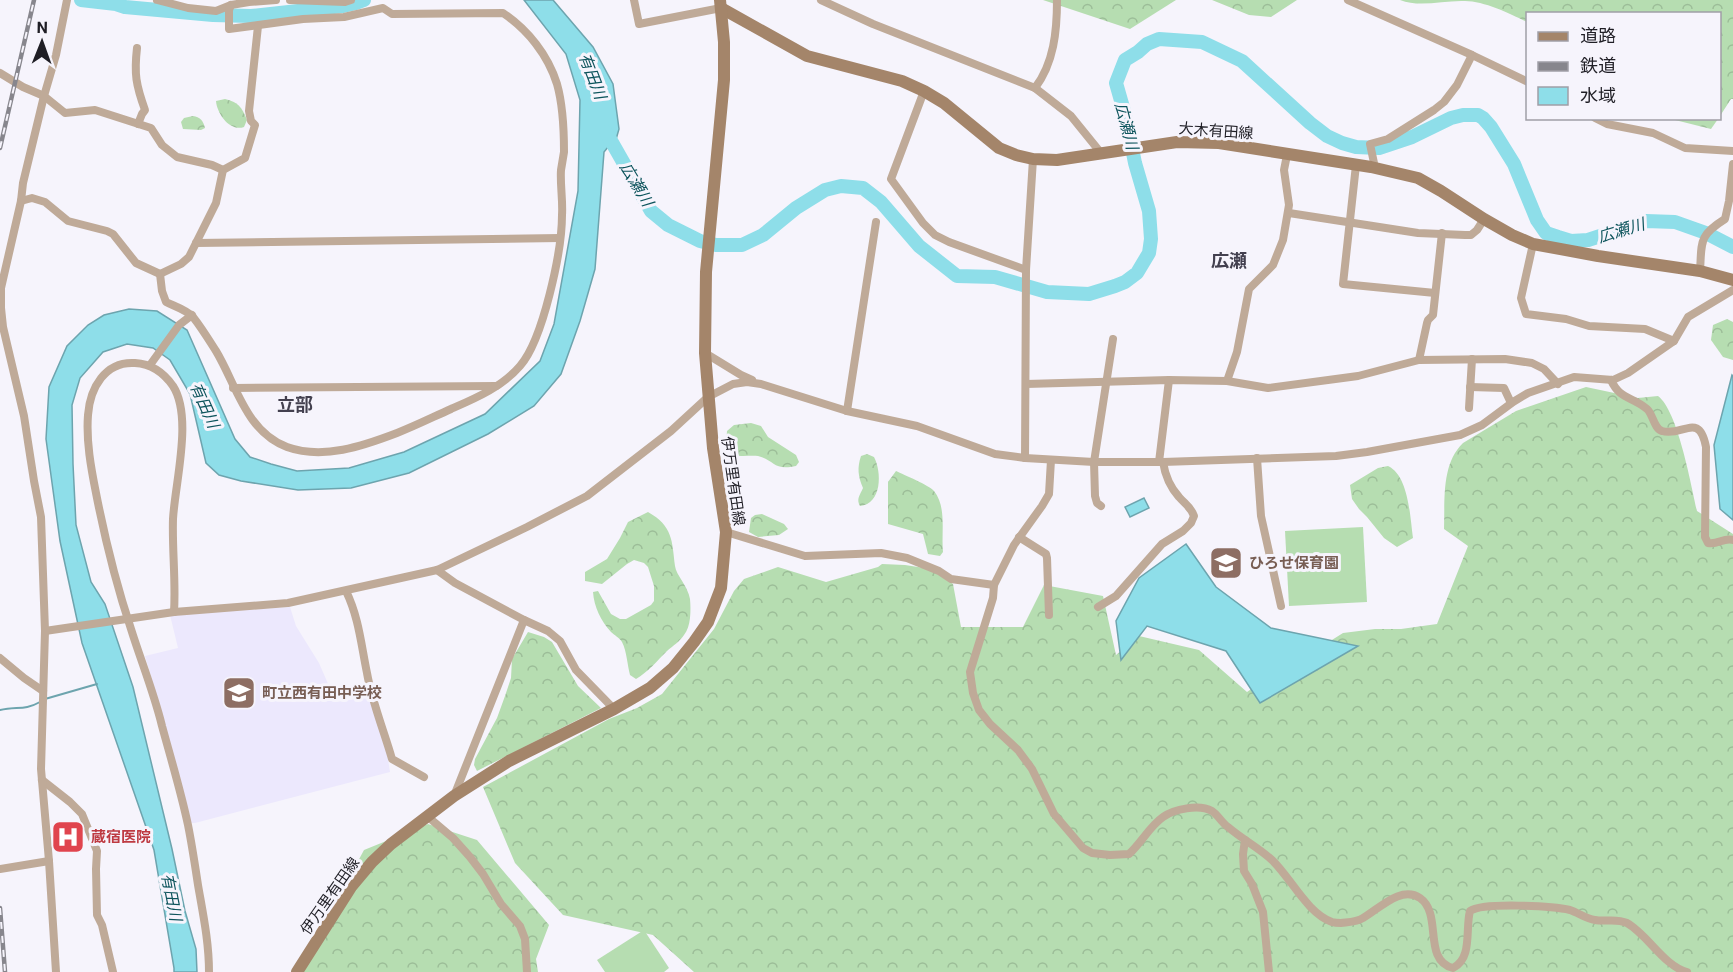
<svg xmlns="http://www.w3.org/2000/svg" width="1733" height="972" viewBox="0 0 1733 972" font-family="Roboto,'Noto Sans JP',sans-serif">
	<defs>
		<pattern id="forest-crowns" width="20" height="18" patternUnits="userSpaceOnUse" patternTransform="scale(1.5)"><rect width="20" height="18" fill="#b6ddb1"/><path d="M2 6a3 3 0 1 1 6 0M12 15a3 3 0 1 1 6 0" fill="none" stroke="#9cbd98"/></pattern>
	</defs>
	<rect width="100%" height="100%" fill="#f6f4fc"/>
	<!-- built -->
	<polygon fill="#ece8fd" points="290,607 296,626 319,663 336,702 370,697 387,753 390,772 195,823 189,823 165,724 145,656 178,648 170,615"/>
	<!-- forest -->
	<g fill="url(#forest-crowns)">
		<polygon points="1043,0 1176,0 1130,29"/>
		<polygon points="1200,0 1297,0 1271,17 1249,15 1212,0"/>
		<path d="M1400 0H1733V99H1731L1720 116V14H1528L1527 22C1511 14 1484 1 1465 1 1444 0 1420 8 1400 0Z"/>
		<path d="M225 99C238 102 242 107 247 120L244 127C230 132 217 114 216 101Z"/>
		<path d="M193 116C200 117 203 120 205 128L201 130 183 129 181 122 184 118Z"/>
		<polygon points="1671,119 1718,119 1711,129"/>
		<polygon points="1727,319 1733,322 1733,360 1723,357 1711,340 1713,325"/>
		<path d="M1586 387 1638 398 1658 396C1678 411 1691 485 1697 511L1733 534V972H694L653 935 563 915 515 863 483 787 609 719 637 708 662 694 714 629 734 591 744 579 778 567 826 582 878 567 882 564 905 565 931 569 953 584 961 627H1023L1044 585 1103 596 1116 655 1139 636 1199 650 1247 692 1283 667 1308 655 1343 633 1375 629H1401L1437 624 1468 546 1444 529C1445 501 1441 464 1463 443L1516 411Z"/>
		<path d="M751 423 761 426 768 437 796 455 799 462 796 466C773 471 775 460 758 456 751 455 743 457 733 455L726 445 727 431 734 425Z"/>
		<path d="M867 454 874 457C882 472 882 504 860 506 856 499 860 495 863 488 858 476 857 468 861 456Z"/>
		<path d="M1388 466C1409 476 1410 517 1413 538L1397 547 1384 538 1367 517 1359 509 1352 499 1350 485 1378 468Z"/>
		<path d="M896 471C904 475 929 485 934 491 947 507 941 533 943 552L940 556 928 554 923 534 888 524V482Z"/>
		<path d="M648 512C673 526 672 541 675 566 676 575 688 586 690 599 691 610 691 627 684 635 680 641 673 646 667 651 657 661 648 672 636 679L630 675C627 664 627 652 622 642 619 637 615 636 611 632 601 621 594 607 593 592L598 591 611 614 620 619H626L651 605 654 601V586L648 567 644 563 634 560 627 564 602 584 585 581V572L607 559 620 538 628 522Z"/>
		<polygon points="762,514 784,524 788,529 779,535 758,537 749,532 751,518 755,515"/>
		<polygon points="528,632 544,637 552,642 578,686 601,708 477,771 474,765 475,759 497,718 505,696 511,678 512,659"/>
		<polygon points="428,824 477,840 549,925 536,959 538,972 298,972 364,850"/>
	</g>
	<!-- pitch -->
	<g fill="#b6ddb1">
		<polygon points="1363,527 1367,602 1289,606 1285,531"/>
		<polygon points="644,930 669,968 664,972 605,972 597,960"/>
	</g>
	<!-- water -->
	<g fill="#8edee9" stroke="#6da4ae" stroke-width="1.5">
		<polygon points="524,0 553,0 593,47 613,84 619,129 613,150 608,147 604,152 595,269 580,321 561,374 534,406 488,434 409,473 351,488 298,490 241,481 219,475 206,463 190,394 170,360 153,348 127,344 103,352 80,378 72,405 73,464 76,525 91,582 105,604 133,687 172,849 185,911 196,949 197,972 174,972 174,968 154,850 82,643 60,541 46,439 49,387 67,346 88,325 104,315 129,309 157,311 187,330 235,439 250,457 271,464 297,471 349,468 404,452 485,414 540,361 554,324 578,191 580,100 566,54"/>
		<polygon points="1732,375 1733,376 1733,520 1720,509 1714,445"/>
		<polygon points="1144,498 1149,508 1130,517 1125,507"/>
		<polygon points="1186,544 1216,587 1271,628 1358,646 1260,703 1226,651 1147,626 1121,660 1116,621 1139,578"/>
	</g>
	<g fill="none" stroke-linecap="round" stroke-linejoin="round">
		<!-- stream -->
		<g stroke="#6da4ae" stroke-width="2">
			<polyline points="45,699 97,684"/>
			<path d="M0 710C17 706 24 711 40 702"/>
		</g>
		<!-- river -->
		<g stroke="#8edee9" stroke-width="14">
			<polyline points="81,0 116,4 125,7 213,15 251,16 343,6 356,3 364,0"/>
			<polyline points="606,132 651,211 668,225 700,241 716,245 742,245 763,235 796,208 825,190 841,186 863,188 881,202 919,246 957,276 995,277 1047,292 1089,294 1115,286 1125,282 1137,273 1149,253 1151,239 1149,211 1135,163 1126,118 1116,83 1125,60 1138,52 1147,44 1159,39 1202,42 1242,61 1310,123 1327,136 1342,143 1356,147 1379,148 1412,137 1451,118 1463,115 1478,115 1483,118 1491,127 1514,164 1537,220 1546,233 1558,237 1571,241 1588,240 1646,221 1675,222 1706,233 1733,247"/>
		</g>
		<!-- street -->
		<g stroke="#bfaa98" stroke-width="8">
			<polyline points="157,0 188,8 216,11 231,5 249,2 276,0"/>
			<polyline points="290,0 345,2 351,0"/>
			<polyline points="634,0 639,24 721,8"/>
			<polyline points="821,0 873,24 1035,88 1071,116 1101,153"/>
			<polyline points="1348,0 1472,55 1528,82"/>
			<path d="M137 48C134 74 136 85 145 110L142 114 138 124"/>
			<polyline points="0,73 23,87 44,96 65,113 95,110 151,128 162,145 177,157 212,165 223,170"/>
			<path d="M1035 88C1054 63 1057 31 1057 0"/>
			<polyline points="924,91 891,179 923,223 935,235 949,242 1026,270"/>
			<polyline points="1595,118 1607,124 1653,133 1685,148 1733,151"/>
			<polyline points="1356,165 1343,284 1435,293"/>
			<polyline points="1371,167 1374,163 1370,144 1388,139 1434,110 1444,102 1457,85 1472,55"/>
			<polyline points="21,201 32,198 45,202 68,221 107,231 113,234 136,263 160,274"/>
			<polyline points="1289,213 1418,233 1465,235 1471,235 1477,230 1484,219"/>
			<polyline points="196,243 560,238"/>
			<polyline points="1533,244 1521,298 1526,314 1566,319 1589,326 1645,329 1674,341"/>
			<path d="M1700 271C1702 242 1698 236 1725 219L1729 201 1733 164"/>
			<path d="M160 274 162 291 166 302C174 306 187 310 193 317 201 327 209 340 216 351 236 384 246 432 287 447 323 460 363 446 397 433 415 426 433 417 451 409 476 398 502 387 520 366 543 340 562 251 562 215 563 200 560 185 561 170 562 164 563 158 564 152 564 130 563 105 557 84 548 55 528 30 503 13L392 14 383 8 344 17 303 19 229 29V10L231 5"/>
			<polyline points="160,274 181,264 189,257 216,203 223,170 245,158 255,125 251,121 249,111 258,26"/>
			<polyline points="705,353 741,375 752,380"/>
			<polyline points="1419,360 1427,323 1428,320 1433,315 1442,233"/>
			<polyline points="150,365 179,325 192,315"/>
			<path d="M1611 380C1620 400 1632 396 1647 409 1653 414 1654 429 1662 431 1683 437 1699 411 1706 447L1705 537 1708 543C1718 545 1724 537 1733 540"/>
			<polyline points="1227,381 1237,352 1249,289 1273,265 1283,240 1289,205 1284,170 1287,155"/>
			<polyline points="1026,384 1169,380 1227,381 1268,388 1358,376 1419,360 1505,359 1532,363 1544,369 1558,384"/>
			<polyline points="1470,387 1504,388 1511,403"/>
			<polyline points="233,388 496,386"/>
			<polyline points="1469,408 1472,359"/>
			<polyline points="847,411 876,222"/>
			<polyline points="1025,458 1026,270 1033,159"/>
			<polyline points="1257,458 1261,516 1281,606"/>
			<path d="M1051 460 1049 494 1042 506 1014 545 994 585 993 598 970 672 973 693 979 710 990 724 1018 750 1032 769 1054 814 1083 848 1092 853 1110 855 1129 854C1141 843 1150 826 1163 817 1174 809 1199 804 1212 811 1218 815 1222 823 1228 827 1242 839 1259 848 1272 860 1291 878 1307 913 1332 922 1335 923 1338 923 1341 923 1349 922 1357 922 1363 918 1379 909 1401 885 1420 898 1443 914 1422 960 1453 968 1473 958 1465 929 1470 911 1483 902 1553 906 1570 910 1579 913 1586 919 1595 920 1606 922 1616 918 1627 923 1648 935 1664 966 1687 972"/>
			<polyline points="1159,462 1169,380"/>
			<polyline points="1101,506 1097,503 1095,496 1094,462 1113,339"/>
			<polyline points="726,532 805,556 881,553 907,558 939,571 951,579 994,585"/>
			<polyline points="1019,537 1046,554 1047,558 1049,615"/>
			<polyline points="437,570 455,583 524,620 548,631 560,641 576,670 614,709"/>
			<path d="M346 591C359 618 361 644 367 673 372 702 384 731 392 759L424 777"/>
			<path d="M1098 607 1116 596 1162 544 1183 531 1191 523 1194 516C1191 507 1185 504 1179 497 1170 487 1165 475 1163 462"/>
			<path d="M174 612C176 581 172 550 173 519 175 483 193 417 173 386 164 373 152 364 135 363 105 361 90 388 88 415 86 441 91 468 96 493 105 539 116 584 131 629 141 661 154 693 162 726 171 759 181 792 188 825 192 845 195 865 198 885 203 914 209 942 209 972"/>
			<polyline points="45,631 174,612 288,603 437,570 527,527 587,496 671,431 708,397 733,384 747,382 761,384 847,411 917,426 995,454 1025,458 1094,462 1163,462 1336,456 1367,452 1460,435 1482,425 1513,402 1528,393 1574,377 1613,380 1628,373 1674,341 1688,317 1733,290"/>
			<polyline points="0,658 24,678 43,691"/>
			<polyline points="42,780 70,802 82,814 97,851 96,869 97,915 102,925 113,972"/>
			<polyline points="454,796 524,620"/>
			<polyline points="427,816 453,838 470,857 483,874 501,904 520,926 525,939 527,972"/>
			<polyline points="1245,840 1243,854 1244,871 1252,884 1263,912 1269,972"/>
			<polyline points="0,869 49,861"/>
			<polyline points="56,972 49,861 41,769 45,631 41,517 34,481 24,416 3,327 1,308 1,288 21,201 23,183 44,96 56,55 67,0"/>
		</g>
		<!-- secondary -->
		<g stroke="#a4856a" stroke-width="12">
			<polyline points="721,8 807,56 902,81 924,91 944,103 999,148 1016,155 1033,159 1057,160 1177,142 1219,143 1371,167 1418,178 1441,191 1484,219 1512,235 1533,244 1598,256 1700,271 1733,280"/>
			<polyline points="297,972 351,887 372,862 391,844 454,796 509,761 614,709 650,688 673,668 694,642 708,622 721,588 726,532 713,448 705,353 706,272 724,80 724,42 720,0"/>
		</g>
		<defs>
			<g id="rail">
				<polyline points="0,148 34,0"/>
				<polyline points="0,908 5,972"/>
			</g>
		</defs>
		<!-- rail casing -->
		<use href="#rail" stroke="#87868d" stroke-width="4.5"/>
		<!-- rail -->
		<use href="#rail" stroke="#f6f4fc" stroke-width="2" stroke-dasharray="7" stroke-linecap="butt"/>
	</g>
	<!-- icons -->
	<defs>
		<symbol id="school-square" viewBox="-11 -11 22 22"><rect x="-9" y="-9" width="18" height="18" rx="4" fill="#8d6e63" stroke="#f6f4fc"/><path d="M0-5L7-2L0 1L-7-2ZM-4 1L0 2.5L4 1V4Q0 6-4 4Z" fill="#fff"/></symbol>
		<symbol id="hospital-square" viewBox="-11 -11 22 22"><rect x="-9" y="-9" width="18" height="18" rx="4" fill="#e0444e" stroke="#f6f4fc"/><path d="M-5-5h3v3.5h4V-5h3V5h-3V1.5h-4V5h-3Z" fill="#fff"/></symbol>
	</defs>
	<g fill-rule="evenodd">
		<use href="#school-square" x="1207" y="544" width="38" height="38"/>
		<use href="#school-square" x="220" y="674" width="38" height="38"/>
		<use href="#hospital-square" x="49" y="818" width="38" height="38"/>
	</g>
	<g text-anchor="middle" stroke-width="6" stroke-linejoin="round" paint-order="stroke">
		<!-- street labels -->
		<g font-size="15" fill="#1f1e25" stroke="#f6f4fc">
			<text transform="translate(1216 131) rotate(4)" y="5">大木有田線</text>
			<text transform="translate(733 481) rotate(82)" y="5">伊万里有田線</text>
			<text transform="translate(330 896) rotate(-55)" y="5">伊万里有田線</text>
		</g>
		<!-- education labels -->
		<g font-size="15" font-weight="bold" fill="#785e54" stroke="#f6f4fc" text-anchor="start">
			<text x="1249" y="568">ひろせ保育園</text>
			<text x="262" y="698">町立西有田中学校</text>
		</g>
		<!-- health labels -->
		<g font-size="15" font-weight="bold" fill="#be3a42" stroke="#f6f4fc" text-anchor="start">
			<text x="91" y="842">蔵宿医院</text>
		</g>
		<!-- water labels -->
		<g font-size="16" font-style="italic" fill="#0d545c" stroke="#f6f4fc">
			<text transform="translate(593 76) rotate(69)" y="6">有田川</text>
			<text transform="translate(1127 126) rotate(75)" y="6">広瀬川</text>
			<text transform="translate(637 184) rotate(59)" y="6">広瀬川</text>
			<text transform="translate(1621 230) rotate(-17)" y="6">広瀬川</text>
			<text transform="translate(205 405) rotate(66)" y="6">有田川</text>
			<text transform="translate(172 897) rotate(79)" y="6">有田川</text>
		</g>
		<!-- quarter labels -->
		<g font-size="18" font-weight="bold" fill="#43404f" stroke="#f6f4fc">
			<text x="1229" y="267">広瀬</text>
			<text x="295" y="411">立部</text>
		</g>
	</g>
	<!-- legend -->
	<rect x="1526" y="12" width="195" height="108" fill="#f6f4fc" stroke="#a09ea6" stroke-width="1.5"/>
	<rect x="1538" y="32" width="30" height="9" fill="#a4856a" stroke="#a09ea6" stroke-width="1.5"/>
	<text x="1580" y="42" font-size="18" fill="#1f1e25">道路</text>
	<rect x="1538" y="62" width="30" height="9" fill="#87868d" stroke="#a09ea6" stroke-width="1.5"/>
	<text x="1580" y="72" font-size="18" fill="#1f1e25">鉄道</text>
	<rect x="1538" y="87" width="30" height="18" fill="#8edee9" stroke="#a09ea6" stroke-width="1.5"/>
	<text x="1580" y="102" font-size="18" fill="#1f1e25">水域</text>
	<!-- north arrow -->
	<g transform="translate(42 42) rotate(1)" stroke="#f6f4fc" stroke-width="4.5" paint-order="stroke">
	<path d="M0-4.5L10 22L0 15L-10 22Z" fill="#1f1e25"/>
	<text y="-9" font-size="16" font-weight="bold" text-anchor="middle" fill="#1f1e25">N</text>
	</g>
</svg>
